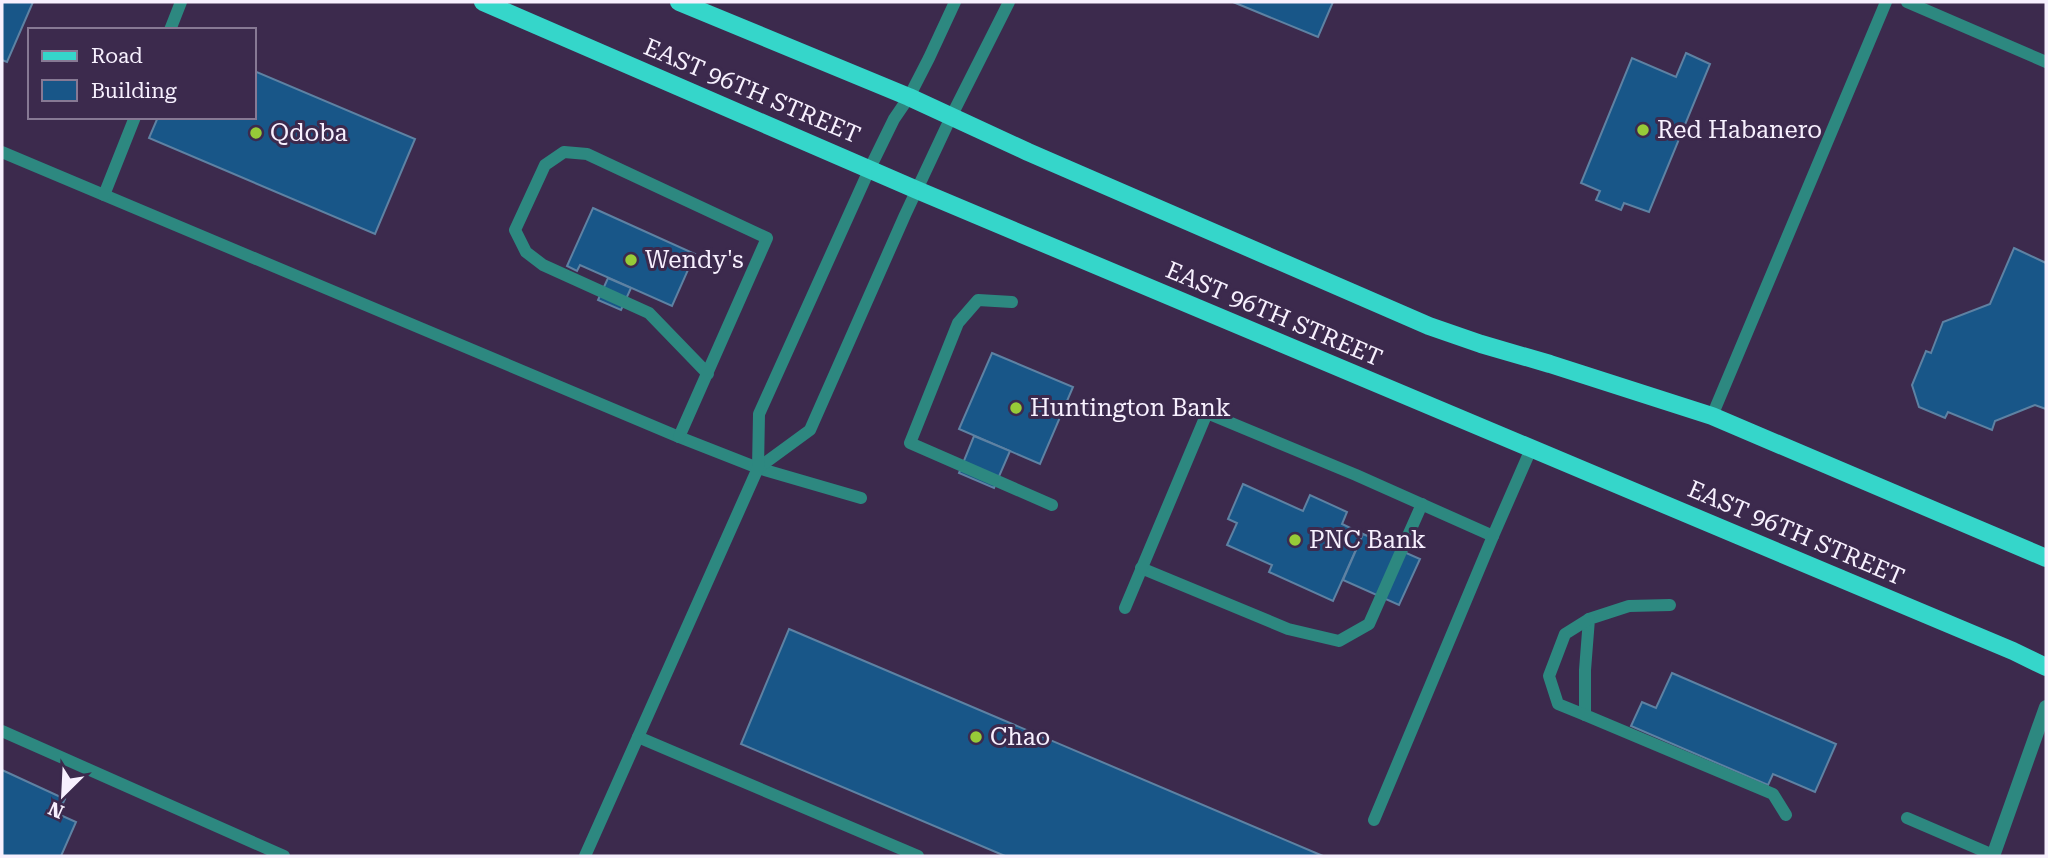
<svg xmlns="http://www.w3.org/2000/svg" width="2048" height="858" viewBox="0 0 2048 858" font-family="'Roboto Serif',serif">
	<rect width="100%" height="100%" fill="#3c2a4d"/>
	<!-- building -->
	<g fill="#185688" stroke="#5e82a3" stroke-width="2">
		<polygon points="2,2 33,2 7,62 2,60"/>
		<polygon points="1233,2 1333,2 1318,37"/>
		<polygon points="1686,53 1710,64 1649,212 1624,203 1621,210 1596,200 1600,191 1581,183 1632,58 1676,77"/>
		<polygon points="254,71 415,139 375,234 149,138 158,117 254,117"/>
		<polygon points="593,208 695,254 672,306 580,265 577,271 567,266"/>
		<polygon points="2014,248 2046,263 2046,409 2035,405 1995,421 1992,430 1948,412 1945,418 1919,407 1912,385 1926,351 1931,353 1943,322 1990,304"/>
		<polygon points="608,278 631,288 621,310 598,300"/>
		<polygon points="992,353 1073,387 1040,464 959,429"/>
		<polygon points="974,436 1010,451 994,488 959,473"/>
		<polygon points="1243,484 1303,511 1310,495 1347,512 1342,524 1363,534 1333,601 1269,572 1272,565 1227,545 1237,523 1228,519"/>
		<polygon points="1363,534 1420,559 1399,605 1343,580"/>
		<polygon points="789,629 1323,856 1005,856 741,744"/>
		<polygon points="1672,673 1836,744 1815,792 1773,774 1768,785 1631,726 1642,702 1656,708"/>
		<polygon points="2,770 65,799 58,814 76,822 61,856 2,856"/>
	</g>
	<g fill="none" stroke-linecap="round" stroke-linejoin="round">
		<!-- service -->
		<g stroke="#2d8880" stroke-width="12">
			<polyline points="1907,2 2046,62"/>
			<polyline points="170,30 181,2"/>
			<polyline points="2,152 679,437 758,468 861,498"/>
			<polyline points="104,195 135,117"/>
			<polyline points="1012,302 978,300 958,323 910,443 1052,505"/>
			<polyline points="1712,416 1886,2"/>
			<polyline points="679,437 767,238 587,154 564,152 545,165 515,230 526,252 543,265 649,313 708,374"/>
			<polyline points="758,468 810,430 905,215 951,117 1009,2"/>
			<polyline points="1141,568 1288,629 1339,641 1369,624 1422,504"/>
			<polyline points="1670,605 1629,606 1589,619 1585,670 1585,715 1773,794 1786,815"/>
			<polyline points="1125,608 1207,413 1356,475 1493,536"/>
			<polyline points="1585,715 1558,704 1549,676 1565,634 1589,619"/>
			<polyline points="2,731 284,856"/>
			<polyline points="638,737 918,856"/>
			<polyline points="1907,818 1993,855"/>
			<polyline points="1374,820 1493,536 1531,449"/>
			<polyline points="585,856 758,468 759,414 870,168 894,119 909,97 929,58 955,2"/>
		</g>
		<!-- minor -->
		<polyline stroke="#2d8880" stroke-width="14" points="1993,856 2046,707"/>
		<!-- primary -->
		<g stroke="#35d6ca" stroke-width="18">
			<polyline points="483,2 917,190 2013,651 2046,667"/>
			<polyline points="679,2 909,97 1028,152 1429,326 1481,344 1550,364 1712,416 2046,558"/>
		</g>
	</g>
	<!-- markers -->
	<g fill="#97cb38" stroke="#3c2a4d" stroke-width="2.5">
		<circle cx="1643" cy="130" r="7"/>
		<circle cx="256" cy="133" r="7"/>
		<circle cx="631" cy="260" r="7"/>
		<circle cx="1016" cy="408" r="7"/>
		<circle cx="1295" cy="540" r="7"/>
		<circle cx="976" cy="737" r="7"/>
	</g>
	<g text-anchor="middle" stroke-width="6" stroke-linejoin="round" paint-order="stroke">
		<!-- street labels -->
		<g font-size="24" fill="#f7f0fe" stroke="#3c2a4d">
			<text transform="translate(752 91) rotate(23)" y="8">EAST 96TH STREET</text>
			<text transform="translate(1274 314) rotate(23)" y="8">EAST 96TH STREET</text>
			<text transform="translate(1796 533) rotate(23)" y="8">EAST 96TH STREET</text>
		</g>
		<!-- poi labels -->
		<g font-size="24" fill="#f7f0fe" stroke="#3c2a4d" text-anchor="start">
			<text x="1657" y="138">Red Habanero</text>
			<text x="270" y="141">Qdoba</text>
			<text x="645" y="268">Wendy's</text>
			<text x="1030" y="416">Huntington Bank</text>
			<text x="1309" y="548">PNC Bank</text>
			<text x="990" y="745">Chao</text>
		</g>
	</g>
	<!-- border -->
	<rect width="2048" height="858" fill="none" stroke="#f7f0fe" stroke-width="7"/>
	<!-- legend -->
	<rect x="28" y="28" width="228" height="91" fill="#3c2a4d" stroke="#877994" stroke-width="2"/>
	<rect x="42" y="51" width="35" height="10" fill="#35d6ca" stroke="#877994" stroke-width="2"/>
	<text x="91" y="63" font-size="21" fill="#f7f0fe">Road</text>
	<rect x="42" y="80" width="35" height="21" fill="#185688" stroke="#877994" stroke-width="2"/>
	<text x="91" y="98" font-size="21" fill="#f7f0fe">Building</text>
	<!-- north arrow -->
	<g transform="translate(63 795) rotate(204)" stroke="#3c2a4d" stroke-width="5" paint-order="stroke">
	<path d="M0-5L12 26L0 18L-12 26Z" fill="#f7f0fe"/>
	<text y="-10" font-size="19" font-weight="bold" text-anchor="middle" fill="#f7f0fe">N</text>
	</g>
</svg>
